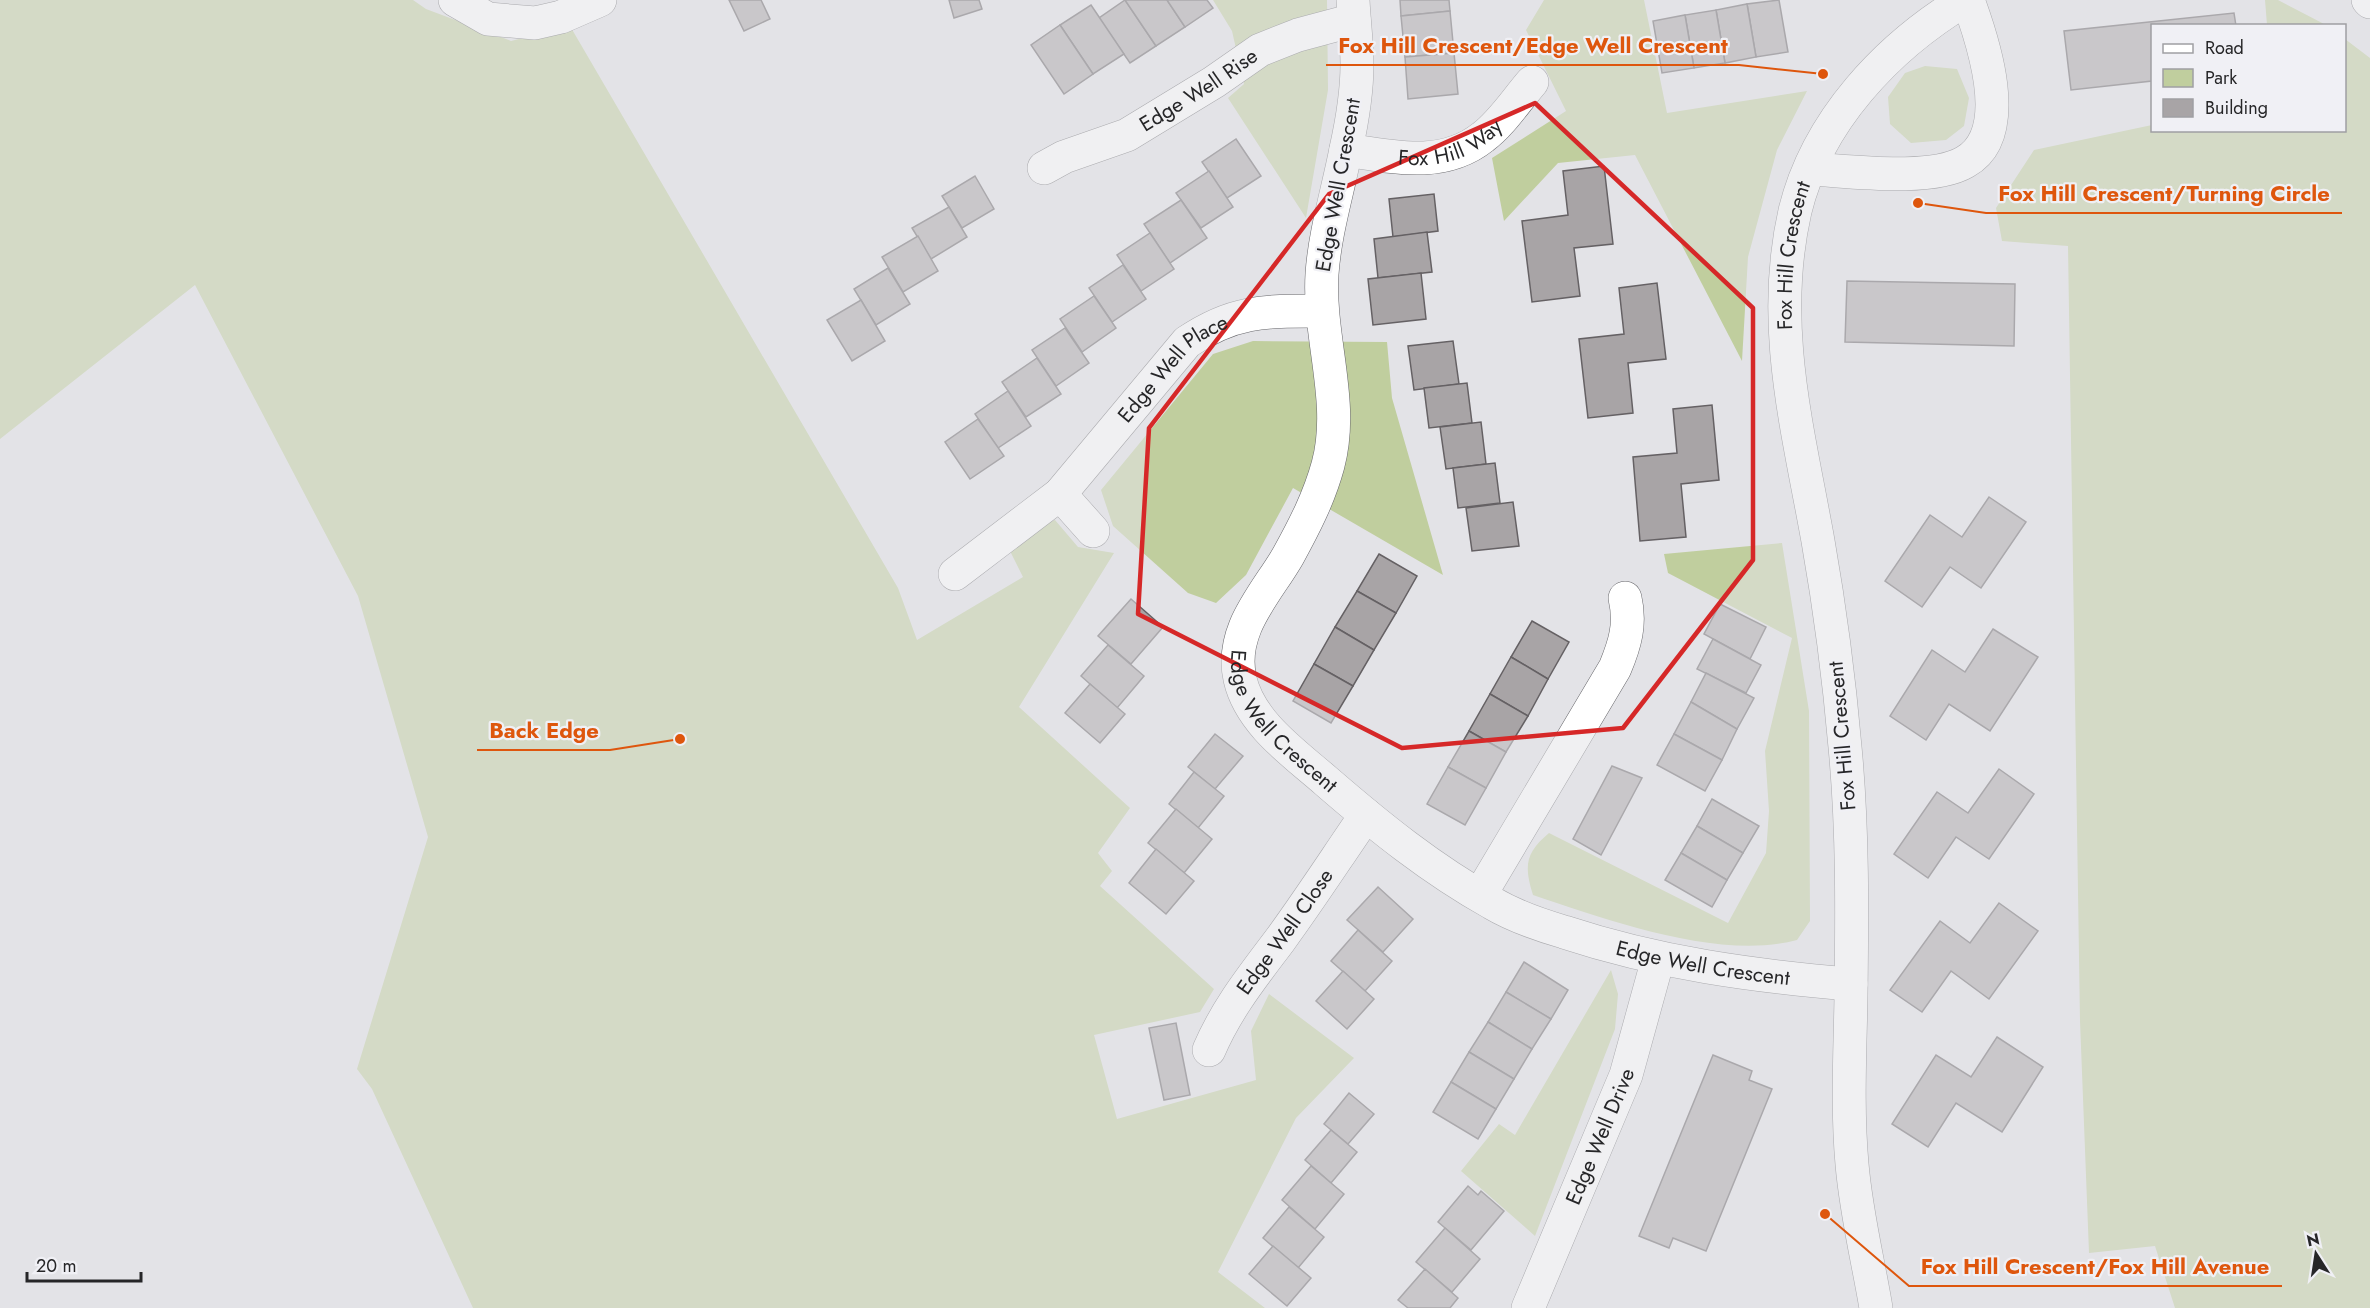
<svg xmlns="http://www.w3.org/2000/svg" width="2370" height="1308" viewBox="0 0 2370 1308" font-family="Jost,sans-serif">
	<rect width="100%" height="100%" fill="#e3e3e7"/>
	<!-- green -->
	<g fill="#c0ce9e">
		<polygon points="0,0 413,0 426,9 511,41 570,26 898,588 917,640 1023,577 1008,547 1037,525 1055,520 1078,547 1114,553 1019,707 1130,808 1098,853 1112,871 1100,886 1214,989 1200,1012 1094,1035 1117,1119 1256,1080 1251,1031 1269,994 1354,1058 1296,1118 1218,1272 1265,1308 473,1308 372,1089 357,1069 428,837 358,596 195,285 0,439"/>
		<polygon points="1213,0 1327,0 1328,90 1306,218 1228,98 1244,84 1232,31"/>
		<polygon points="1544,0 1644,0 1667,113 1807,91 1777,150 1748,257 1742,361 1635,155 1558,163 1504,221 1492,158 1566,111 1526,30"/>
		<polygon points="2265,0 2278,0 2326,25 2267,25"/>
		<polygon points="2345,39 2370,58 2370,1308 2175,1308 2155,1246 2089,1253 2080,1021 2068,246 2002,241 1996,208 2034,150 2152,125 2152,130 2344,130"/>
		<polygon points="1925,66 1957,69 1969,98 1964,126 1946,140 1911,143 1890,124 1888,97 1905,73"/>
		<polygon points="1253,341 1387,342 1392,398 1443,575 1293,488 1246,575 1216,603 1188,593 1113,526 1101,490 1213,354"/>
		<path d="M1782 543 1809 711 1810 921 1797 940C1720 961 1608 920 1533 895 1524 866 1525 853 1549 833L1728 923 1766 853 1769 811 1765 751 1792 638 1668 573 1664 554Z"/>
		<polygon points="1611,970 1618,994 1615,1029 1535,1236 1461,1171 1499,1124 1515,1135"/>
	</g>
	<!-- building -->
	<g fill="#a8a4a6" stroke="#656164" stroke-width="1.5">
		<polygon points="729,0 761,0 770,19 744,31"/>
		<polygon points="949,0 979,0 982,9 954,18"/>
		<polygon points="1125,0 1156,46 1130,63 1099,18"/>
		<polygon points="1125,0 1167,0 1185,27 1156,46"/>
		<polygon points="1167,0 1207,0 1213,8 1185,27"/>
		<polygon points="1400,0 1449,0 1450,11 1401,16"/>
		<polygon points="1779,0 1788,52 1756,57 1747,4"/>
		<polygon points="1747,4 1756,57 1725,63 1716,10"/>
		<polygon points="1091,5 1124,54 1093,74 1060,25"/>
		<polygon points="1716,10 1725,63 1694,68 1685,15"/>
		<polygon points="1450,11 1454,53 1405,57 1401,16"/>
		<polygon points="2234,13 2236,26 2152,26 2152,81 2071,90 2064,31"/>
		<polygon points="1685,15 1694,68 1662,73 1653,21"/>
		<polygon points="1060,25 1093,74 1064,94 1031,45"/>
		<polygon points="1454,53 1458,94 1408,99 1405,57"/>
		<polygon points="1236,139 1261,176 1227,198 1202,162"/>
		<polygon points="1604,166 1613,244 1574,248 1580,296 1532,302 1522,221 1568,215 1563,171"/>
		<polygon points="1209,171 1233,207 1201,228 1176,193"/>
		<polygon points="975,176 994,209 962,228 942,196"/>
		<polygon points="1434,194 1438,231 1393,237 1389,199"/>
		<polygon points="1181,200 1207,238 1170,263 1144,224"/>
		<polygon points="949,207 967,237 931,259 912,228"/>
		<polygon points="1427,232 1432,272 1378,278 1374,239"/>
		<polygon points="1150,233 1174,269 1141,291 1117,255"/>
		<polygon points="918,236 938,271 903,292 882,257"/>
		<polygon points="1123,265 1146,299 1112,322 1089,288"/>
		<polygon points="888,268 910,304 876,325 854,289"/>
		<polygon points="1421,273 1426,319 1373,325 1368,279"/>
		<polygon points="1847,281 2015,284 2014,346 1845,342"/>
		<polygon points="1657,283 1666,359 1628,363 1633,413 1588,418 1579,339 1624,334 1619,288"/>
		<polygon points="1094,296 1116,328 1082,352 1060,319"/>
		<polygon points="861,300 885,341 852,361 827,320"/>
		<polygon points="1065,328 1089,363 1056,386 1032,350"/>
		<polygon points="1453,341 1459,384 1414,390 1408,346"/>
		<polygon points="1037,358 1061,394 1026,417 1002,382"/>
		<polygon points="1467,383 1472,423 1429,428 1424,388"/>
		<polygon points="1008,391 1031,426 998,448 975,414"/>
		<polygon points="1712,405 1719,480 1681,484 1686,537 1640,541 1633,457 1677,453 1673,409"/>
		<polygon points="978,419 1004,456 970,479 945,442"/>
		<polygon points="1481,422 1486,464 1446,469 1440,427"/>
		<polygon points="1495,463 1500,503 1458,508 1453,468"/>
		<polygon points="1989,497 2026,522 1981,588 1950,567 1922,607 1885,581 1930,515 1962,537"/>
		<polygon points="1513,502 1519,546 1472,551 1466,508"/>
		<polygon points="1379,554 1417,576 1396,613 1357,591"/>
		<polygon points="1357,591 1396,613 1374,650 1335,627"/>
		<polygon points="1131,599 1163,627 1131,664 1098,636"/>
		<polygon points="1720,604 1766,627 1750,659 1704,634"/>
		<polygon points="1532,621 1569,642 1548,679 1511,657"/>
		<polygon points="1335,627 1374,650 1353,686 1314,664"/>
		<polygon points="1993,629 2038,657 1990,731 1949,704 1926,740 1890,716 1932,650 1965,672"/>
		<polygon points="1713,639 1761,665 1746,693 1697,669"/>
		<polygon points="1108,645 1144,676 1117,708 1081,676"/>
		<polygon points="1511,657 1548,679 1528,716 1490,694"/>
		<polygon points="1314,664 1353,686 1331,723 1293,701"/>
		<polygon points="1706,673 1754,698 1737,729 1691,702"/>
		<polygon points="1090,684 1125,714 1100,743 1065,713"/>
		<polygon points="1490,694 1528,716 1506,752 1469,731"/>
		<polygon points="1691,702 1737,729 1722,760 1674,734"/>
		<polygon points="1469,731 1506,752 1486,788 1448,767"/>
		<polygon points="1215,734 1243,756 1215,789 1188,767"/>
		<polygon points="1674,734 1722,760 1705,791 1657,765"/>
		<polygon points="1612,766 1642,778 1601,855 1573,839"/>
		<polygon points="1448,767 1486,788 1465,825 1427,804"/>
		<polygon points="1999,769 2034,794 1989,859 1956,837 1928,878 1894,854 1937,792 1968,813"/>
		<polygon points="1194,772 1224,796 1198,828 1169,804"/>
		<polygon points="1712,799 1759,826 1743,853 1697,826"/>
		<polygon points="1176,809 1212,839 1184,873 1148,843"/>
		<polygon points="1697,826 1743,853 1727,880 1681,853"/>
		<polygon points="1156,849 1194,881 1166,914 1129,883"/>
		<polygon points="1681,853 1727,880 1712,907 1665,880"/>
		<polygon points="1378,887 1413,919 1383,952 1347,920"/>
		<polygon points="1999,903 2038,931 1989,999 1951,971 1922,1012 1890,990 1940,921 1970,943"/>
		<polygon points="1358,930 1392,961 1365,991 1331,961"/>
		<polygon points="1524,962 1568,990 1551,1019 1506,992"/>
		<polygon points="1343,971 1374,999 1347,1029 1316,1001"/>
		<polygon points="1506,992 1551,1019 1532,1049 1488,1022"/>
		<polygon points="1488,1022 1532,1049 1514,1079 1469,1052"/>
		<polygon points="1176,1023 1190,1095 1164,1100 1149,1028"/>
		<polygon points="1997,1037 2043,1067 2002,1132 1956,1103 1928,1147 1892,1124 1936,1055 1971,1077"/>
		<polygon points="1469,1052 1514,1079 1496,1109 1451,1082"/>
		<polygon points="1713,1055 1752,1071 1749,1080 1772,1089 1706,1251 1673,1238 1669,1248 1639,1236"/>
		<polygon points="1451,1082 1496,1109 1478,1139 1433,1112"/>
		<polygon points="1349,1093 1374,1114 1348,1144 1324,1124"/>
		<polygon points="1331,1130 1357,1152 1331,1183 1305,1160"/>
		<polygon points="1311,1166 1344,1194 1315,1229 1282,1200"/>
		<polygon points="1468,1186 1478,1195 1481,1191 1504,1211 1471,1250 1438,1222"/>
		<polygon points="1289,1207 1324,1237 1298,1268 1263,1238"/>
		<polygon points="1445,1228 1480,1259 1452,1292 1416,1262"/>
		<polygon points="1273,1246 1311,1278 1287,1306 1249,1274"/>
		<polygon points="1425,1269 1458,1298 1450,1308 1408,1308 1398,1300"/>
	</g>
	<g fill="none" stroke-linecap="round" stroke-linejoin="round">
		<defs>
			<g id="minor">
				<polyline points="455,0 488,19 535,23 561,17 600,0"/>
				<path id="s1" d="M1353 0C1354 21 1357 43 1357 64 1357 92 1352 122 1346 149 1338 191 1325 231 1322 274 1318 338 1345 402 1328 465 1319 498 1304 527 1288 556 1266 594 1229 630 1240 679 1250 723 1294 753 1326 781 1378 826 1431 869 1492 903 1514 916 1540 925 1564 932 1658 963 1753 976 1851 984"/>
				<polyline points="2368,0 2370,2"/>
				<path id="s2" d="M1346 150C1393 157 1443 169 1483 137 1502 123 1517 99 1532 82"/>
				<path id="s3" d="M1044 168 1064 157 1127 135 1214 82 1260 50 1298 35 1354 20"/>
				<path d="M1810 169C1850 171 1931 182 1965 162 2015 134 1983 41 1968 0"/>
				<polyline points="1060,494 1093,531"/>
				<path id="s4" d="M955 574 1060 494 1187 342C1234 310 1266 311 1321 311"/>
				<path d="M1480 895 1615 668C1625 644 1631 624 1625 598"/>
				<path id="s5" d="M1209 1050C1227 1008 1253 976 1280 940 1310 899 1337 857 1366 815"/>
				<path id="s6" d="M1528 1308 1626 1075 1658 959"/>
				<path id="s7" d="M1876 1308C1868 1260 1856 1213 1852 1164 1847 1109 1850 1053 1851 997 1852 915 1853 830 1845 747 1839 678 1830 609 1818 541 1798 429 1769 325 1795 211 1817 121 1887 47 1965 0"/>
			</g>
		</defs>
		<!-- minor casing -->
		<use href="#minor" stroke="#66666a" stroke-width="34"/>
		<!-- minor -->
		<use href="#minor" stroke="#fff" stroke-width="33"/>
	</g>
	<!-- marked area -->
	<path d="M0 0H2370V1308H0ZM1535 103 1753 308V560L1623 728 1402 748 1138 614 1149 428 1329 194Z" fill="#e3e3e7" fill-opacity=".55" fill-rule="evenodd"/>
	<path fill="none" stroke="#d62828" stroke-width="4.5" stroke-linejoin="round" d="M1535 103 1753 308V560L1623 728 1402 748 1138 614 1149 428 1329 194Z"/>
	<g text-anchor="middle" stroke-width="4.5" stroke-linejoin="round" paint-order="stroke">
		<!-- street labels -->
		<g font-size="21" fill="#262628" stroke="#f0f0f5">
			<text dy="7" stroke="none"><textPath href="#s3" startOffset="174">Edge Well Rise</textPath></text>
			<text dy="7" stroke="none"><textPath href="#s2" startOffset="108">Fox Hill Way</textPath></text>
			<text transform="translate(1338 185) rotate(-80)" y="7">Edge Well Crescent</text>
			<text dy="7" stroke="none"><textPath href="#s7" startOffset="1060">Fox Hill Crescent</textPath></text>
			<text dy="7" stroke="none"><textPath href="#s4" startOffset="302">Edge Well Place</textPath></text>
			<text dy="7" stroke="none"><textPath href="#s1" startOffset="764">Edge Well Crescent</textPath></text>
			<text transform="translate(1842 736) rotate(-95)" y="7">Fox Hill Crescent</text>
			<text dy="7" stroke="none"><textPath href="#s5" startOffset="141">Edge Well Close</textPath></text>
			<text dy="7" stroke="none"><textPath href="#s1" startOffset="1268">Edge Well Crescent</textPath></text>
			<text dy="7" stroke="none"><textPath href="#s6" startOffset="186">Edge Well Drive</textPath></text>
		</g>
	</g>
	<!-- callouts -->
	<path fill="none" stroke="#de560d" stroke-width="2" d="M1823 74L1739 65H1326M1918 203L1986 213H2342M680 739L610 750H477M1825 1214L1909 1286H2282"/>
	<g fill="#de560d" stroke="#f0f0f5" stroke-width="2">
		<circle cx="1823" cy="74" r="6"/>
		<circle cx="1918" cy="203" r="6"/>
		<circle cx="680" cy="739" r="6"/>
		<circle cx="1825" cy="1214" r="6"/>
	</g>
	<g font-size="22" text-anchor="middle" font-weight="bold" fill="#de560d" stroke="#f0f0f5" stroke-width="4.5" stroke-linejoin="round" paint-order="stroke">
		<text x="1533" y="53">Fox Hill Crescent/Edge Well Crescent</text>
		<text x="2164" y="201">Fox Hill Crescent/Turning Circle</text>
		<text x="544" y="738">Back Edge</text>
		<text x="2095" y="1274">Fox Hill Crescent/Fox Hill Avenue</text>
	</g>
	<!-- legend -->
	<rect x="2151" y="24" width="195" height="108" fill="#f0f0f5" stroke="#9f9fa3" stroke-width="1.5"/>
	<rect x="2163" y="44" width="30" height="9" fill="#ffffff" stroke="#9f9fa3" stroke-width="1.5"/>
	<text x="2205" y="54" font-size="18" fill="#262628">Road</text>
	<rect x="2163" y="69" width="30" height="18" fill="#c0ce9e" stroke="#9f9fa3" stroke-width="1.5"/>
	<text x="2205" y="84" font-size="18" fill="#262628">Park</text>
	<rect x="2163" y="99" width="30" height="18" fill="#a8a4a6" stroke="#9f9fa3" stroke-width="1.5"/>
	<text x="2205" y="114" font-size="18" fill="#262628">Building</text>
	<!-- north arrow -->
	<g transform="translate(2316 1254) rotate(348)" stroke="#f0f0f5" stroke-width="4.5" paint-order="stroke">
	<path d="M0-4.5L10 22L0 15L-10 22Z" fill="#262628"/>
	<text y="-9" font-size="16" font-weight="bold" text-anchor="middle" fill="#262628">N</text>
	</g>
	<!-- scale -->
	<path d="M27 1272v9h114v-9" fill="none" stroke="#262628" stroke-width="3"/>
	<text x="36" y="1272" font-size="18" fill="#262628" stroke="#f0f0f5" stroke-width="4.5" paint-order="stroke">20 m</text>
</svg>
